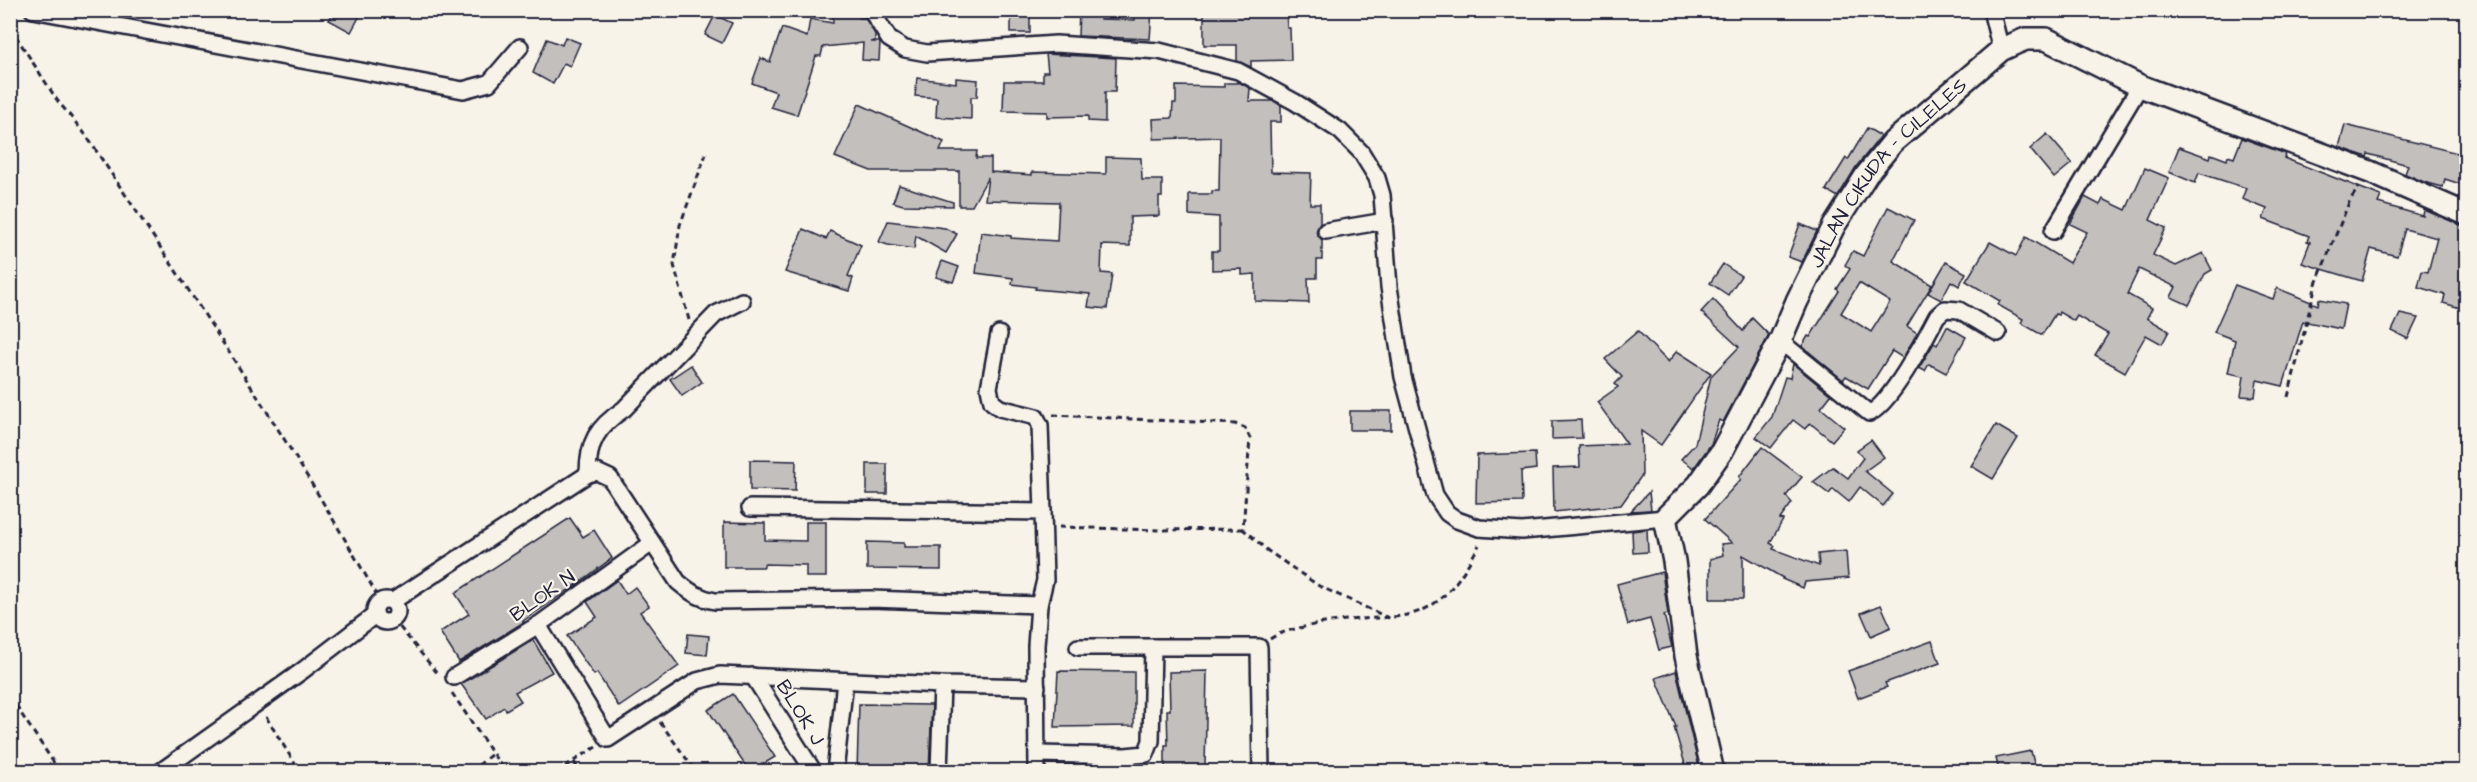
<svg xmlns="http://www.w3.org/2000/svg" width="2477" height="782" viewBox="0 0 2477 782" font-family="'Architects Daughter',sans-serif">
	<rect width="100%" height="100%" fill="#f7f3e8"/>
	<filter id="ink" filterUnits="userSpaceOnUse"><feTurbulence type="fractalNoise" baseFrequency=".0167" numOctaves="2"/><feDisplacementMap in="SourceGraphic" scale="12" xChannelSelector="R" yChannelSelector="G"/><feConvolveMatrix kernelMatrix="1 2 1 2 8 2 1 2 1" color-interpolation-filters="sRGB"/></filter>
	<g filter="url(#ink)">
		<!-- building -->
		<g fill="#c2bfbd" stroke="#22223b" stroke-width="1.5" fill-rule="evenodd">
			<polygon points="335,10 363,10 351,32 329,20"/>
			<polygon points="833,10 858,10 859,18 865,18 875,34 875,41 870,42 880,42 879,61 862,60 863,43 823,47 821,56 816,56 797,115 771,107 776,92 752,83 761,58 770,62 782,28 807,37 810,19 833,23"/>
			<rect x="1011" y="10" width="19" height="23"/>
			<polygon points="1079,10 1101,10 1100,19 1135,20 1135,10 1152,10 1150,39 1078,36"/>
			<polygon points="1234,10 1286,10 1287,28 1290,28 1291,60 1251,61 1251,67 1237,61 1237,45 1204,45 1204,12"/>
			<polygon points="715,15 732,23 722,43 705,35"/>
			<polygon points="565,37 580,43 570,66 564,63 553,84 533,73 547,39 562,45"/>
			<polygon points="1046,54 1116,58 1115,92 1105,92 1105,122 1088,121 1088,116 1047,117 1047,112 1003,111 1004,81 1043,81 1043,72 1048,72"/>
			<polygon points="917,78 956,83 956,78 978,80 977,97 971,97 971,119 936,117 937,98 915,96"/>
			<polygon points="1237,81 1250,88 1249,101 1274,101 1281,106 1281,122 1270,122 1271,172 1311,173 1310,204 1320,204 1320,223 1316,232 1322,240 1322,260 1317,260 1317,278 1308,278 1309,303 1255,301 1255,274 1242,275 1242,269 1212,270 1212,251 1219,251 1219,217 1189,215 1189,194 1212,194 1212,191 1219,191 1220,137 1154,139 1153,119 1172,118 1173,103 1176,103 1176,86 1224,87 1224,83 1237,83"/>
			<polygon points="859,104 944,142 940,151 977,151 976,158 991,158 991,172 1032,175 1032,172 1106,174 1106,157 1141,158 1142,180 1162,180 1162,197 1159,197 1159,216 1130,217 1130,246 1102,245 1101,273 1112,274 1107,309 1088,307 1090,294 1035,289 1036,287 1012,284 1013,278 976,273 981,232 1011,236 1011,238 1057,241 1059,202 985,200 988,177 972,206 959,206 959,171 871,171 835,157"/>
			<polygon points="2345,125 2466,155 2466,186 2445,179 2443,187 2424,182 2405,174 2408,165 2368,154 2367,157 2339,147"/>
			<polygon points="1867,128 1881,136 1856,167 1838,197 1826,190 1846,158 1848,160"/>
			<polygon points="2047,134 2072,163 2054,178 2030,149"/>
			<polygon points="2242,138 2286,154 2284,158 2381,196 2378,203 2423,216 2424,210 2466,227 2466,302 2464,309 2443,303 2445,295 2418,287 2422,271 2428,272 2437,238 2405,229 2397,256 2371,249 2362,281 2302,263 2310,242 2307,241 2309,236 2263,219 2267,209 2242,199 2246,188 2199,173 2195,183 2169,172 2179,147 2210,158 2211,154 2227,160 2228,156 2234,158"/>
			<polygon points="2145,168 2169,178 2150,220 2166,228 2153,255 2176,266 2203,253 2212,270 2205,274 2189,305 2171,297 2176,287 2139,269 2127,294 2152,308 2147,318 2169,331 2162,344 2146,335 2125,372 2095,355 2108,334 2077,316 2074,321 2059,312 2058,315 2055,314 2042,335 2021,323 2023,319 1998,305 2000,301 1966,281 1990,242 2016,256 2026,237 2069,263 2087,232 2070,224 2085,197 2100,205 2103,199 2126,210"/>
			<polygon points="899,185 953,202 953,206 903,205 893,202"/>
			<path d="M1888 207 1914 220 1893 261 1932 285 1907 326 1917 333 1903 358 1892 351 1868 389 1846 376 1843 380 1802 346 1808 336 1810 337 1839 291 1837 289 1850 269 1845 265 1853 251 1863 256ZM1859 283 1890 302 1871 332 1841 313Z"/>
			<polygon points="888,221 945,228 957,234 946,253 916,236 914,249 888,245 879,242"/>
			<polygon points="1800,224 1817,231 1802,262 1788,257"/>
			<polygon points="803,229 826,239 830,231 861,245 848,276 853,278 849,291 785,272"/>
			<polygon points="942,261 959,267 953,282 936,277"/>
			<polygon points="1946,262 1966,273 1959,286 1951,281 1941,300 1928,293"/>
			<polygon points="1723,264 1741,276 1728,295 1710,283"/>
			<polygon points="2235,285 2273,299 2277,288 2318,305 2319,299 2346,304 2341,329 2303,321 2283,386 2257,380 2255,397 2241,396 2244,376 2228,373 2235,340 2214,332"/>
			<polygon points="1713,299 1743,331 1752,318 1769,335 1723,422 1719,420 1711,444 1694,468 1681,459 1695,444 1711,376 1739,347 1701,312"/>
			<polygon points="2400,314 2418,318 2408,339 2392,331"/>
			<polygon points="1947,326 1966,337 1946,373 1929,364 1925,371 1919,368 1934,343 1937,345"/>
			<polygon points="1638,331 1668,362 1677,351 1711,373 1661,445 1641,431 1642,475 1621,505 1554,512 1553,468 1580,467 1579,446 1627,444 1597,402 1618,387 1615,384 1622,377 1605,359"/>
			<polygon points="1793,364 1831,395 1821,408 1844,427 1832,441 1810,423 1805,429 1793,420 1771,448 1756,437 1772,417 1785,377 1790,378"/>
			<polygon points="691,365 702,382 682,396 670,379"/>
			<rect x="1350" y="411" width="41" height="19"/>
			<polygon points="1581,420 1582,438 1552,439 1552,421"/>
			<polygon points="1996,425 2018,438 1993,479 1971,466"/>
			<polygon points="1871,440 1884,457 1865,471 1893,494 1883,506 1860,487 1849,502 1833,489 1829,494 1813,482 1833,467 1848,478 1863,458 1857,450"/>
			<polygon points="1762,447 1802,477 1786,496 1792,503 1780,519 1783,520 1770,543 1775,546 1773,549 1819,566 1818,554 1846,551 1848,578 1850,578 1805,582 1803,588 1782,579 1783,578 1743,555 1743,599 1710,599 1710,559 1723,555 1721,544 1732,543 1705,519 1741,479 1739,477"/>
			<polygon points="1535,453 1536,469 1521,471 1522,502 1476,503 1477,455"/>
			<polygon points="750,460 796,461 795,491 750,490"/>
			<rect x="867" y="464" width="20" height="30"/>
			<polygon points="1649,492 1651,510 1631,511 1644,497"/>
			<polygon points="570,518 583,537 594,530 612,558 576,585 523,621 524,622 459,662 440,632 469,614 455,593"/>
			<polygon points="724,522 765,523 765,540 806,541 806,522 826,522 826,577 806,577 806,565 764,564 764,567 724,567"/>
			<polygon points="1647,529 1648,552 1633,553 1632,531"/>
			<polygon points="867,542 904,543 904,547 941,547 941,570 867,569"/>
			<polygon points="1662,572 1668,614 1664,615 1672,647 1659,650 1650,619 1628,625 1617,584"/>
			<polygon points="617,580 626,594 635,587 649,606 640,612 679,666 619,707 597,673 594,675 567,636 597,617 587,602"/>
			<polygon points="1881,605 1891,627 1871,636 1861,613"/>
			<polygon points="688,634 709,636 707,655 686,653"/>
			<polygon points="533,640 552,672 515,692 521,701 506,710 504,707 486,719 461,684"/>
			<polygon points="1932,641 1940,663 1885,683 1887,687 1858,698 1848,671"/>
			<polygon points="1058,671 1134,672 1134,726 1055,727"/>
			<polygon points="1207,671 1205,768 1165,767 1165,745 1168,745 1167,710 1170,710 1169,672"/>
			<polygon points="1676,671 1700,771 1687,771 1674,727 1676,727 1656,678"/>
			<polygon points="733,694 775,757 752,771 749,771 708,710"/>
			<polygon points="859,704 932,705 929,771 857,771"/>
			<polygon points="2031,751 2036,771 1999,771 1996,758"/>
		</g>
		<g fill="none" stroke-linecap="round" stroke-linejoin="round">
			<defs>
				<g id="street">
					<polyline points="33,10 463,90 489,83 520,47"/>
					<polyline points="871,10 889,39 905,49 927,53 1056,44 1159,51 1238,71 1295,102 1340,131 1361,152 1377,178 1382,195 1389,287 1403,377 1435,495 1447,513 1457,520 1479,528 1522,531 1665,518"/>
					<polyline points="1991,10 2001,50"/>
					<polyline points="1326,231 1385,221"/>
					<polyline points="2053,231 2140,86"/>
					<polyline points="999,334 989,388 992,402 1000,408 1036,417 1040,425 1043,512"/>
					<path d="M1780 341 1869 413C1888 408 1927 336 1937 316L1945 309 1959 310 1998 333"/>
					<path d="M588 474C588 442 597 427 624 409L716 314 742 301"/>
					<polyline points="750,508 1043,512 1045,580 1039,605"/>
					<circle cx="386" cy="611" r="11"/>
					<path d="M393 601 588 474 597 472 610 478 678 582C690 592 699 598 715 601L871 599 1039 605 1036 646 1037 772"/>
					<polyline points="538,625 608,739 697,681 720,675 942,685 1037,687"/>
					<polyline points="1078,647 1259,647 1261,772"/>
					<polyline points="753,676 814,772"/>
					<polyline points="454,677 538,625 652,543"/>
					<polyline points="1038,754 1125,756 1146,754 1151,741 1153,647"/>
					<polyline points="160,772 302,671 375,615"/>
					<polyline points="835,772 845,681"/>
					<polyline points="939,772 942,685"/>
				</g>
				<g id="secondary">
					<path id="s1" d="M1713 772 1686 656 1674 561 1665 518 1698 485 1722 451 1780 341 1797 301 1834 226 1867 174 1893 142 2001 50 2016 43 2026 39H2046L2140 86 2370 172 2466 214"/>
				</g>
			</defs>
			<!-- street casing -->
			<use href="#street" stroke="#22223b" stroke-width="20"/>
			<!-- secondary casing -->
			<use href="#secondary" stroke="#22223b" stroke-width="26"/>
			<!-- path -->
			<g stroke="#22223b" stroke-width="3" stroke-dasharray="6 4.5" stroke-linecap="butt">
				<path d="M10 27 57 100 85 134C186 286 288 437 378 597"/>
				<polyline points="689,320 674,265 680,225 706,154"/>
				<polyline points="2288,397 2316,284 2350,200 2359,187"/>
				<polyline points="1053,415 1235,424 1245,428 1250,438 1243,529 1268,551 1319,586 1391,619"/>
				<polyline points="1059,527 1159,530 1243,529"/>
				<polyline points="393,619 438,674"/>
				<path d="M1270 639C1282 631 1295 629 1309 626 1397 606 1428 643 1479 545"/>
				<polyline points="452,693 505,772"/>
				<polyline points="10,697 60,772"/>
				<polyline points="266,717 300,772"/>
				<polyline points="660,722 696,772"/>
				<polyline points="574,762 580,772"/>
				<polyline points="470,772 492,754"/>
				<polyline points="556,772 596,747"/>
			</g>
			<!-- street -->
			<use href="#street" stroke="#f7f3e8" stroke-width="15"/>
			<!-- secondary -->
			<use href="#secondary" stroke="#f7f3e8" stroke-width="21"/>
		</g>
	</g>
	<g text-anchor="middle" stroke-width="4.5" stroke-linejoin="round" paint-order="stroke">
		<!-- street labels -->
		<g font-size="20" fill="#22223b" stroke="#f7f3e8">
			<text dy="7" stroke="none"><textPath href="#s1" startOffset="674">JALAN CIKUDA - CILELES</textPath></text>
			<text transform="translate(542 595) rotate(-35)" y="7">BLOK N</text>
			<text transform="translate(801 712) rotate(58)" y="7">BLOK J</text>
		</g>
	</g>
	<!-- margin -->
	<rect width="2477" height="782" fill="none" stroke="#f7f3e8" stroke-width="36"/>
	<rect x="18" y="18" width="2441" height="746" fill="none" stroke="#22223b" stroke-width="2" filter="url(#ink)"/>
</svg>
